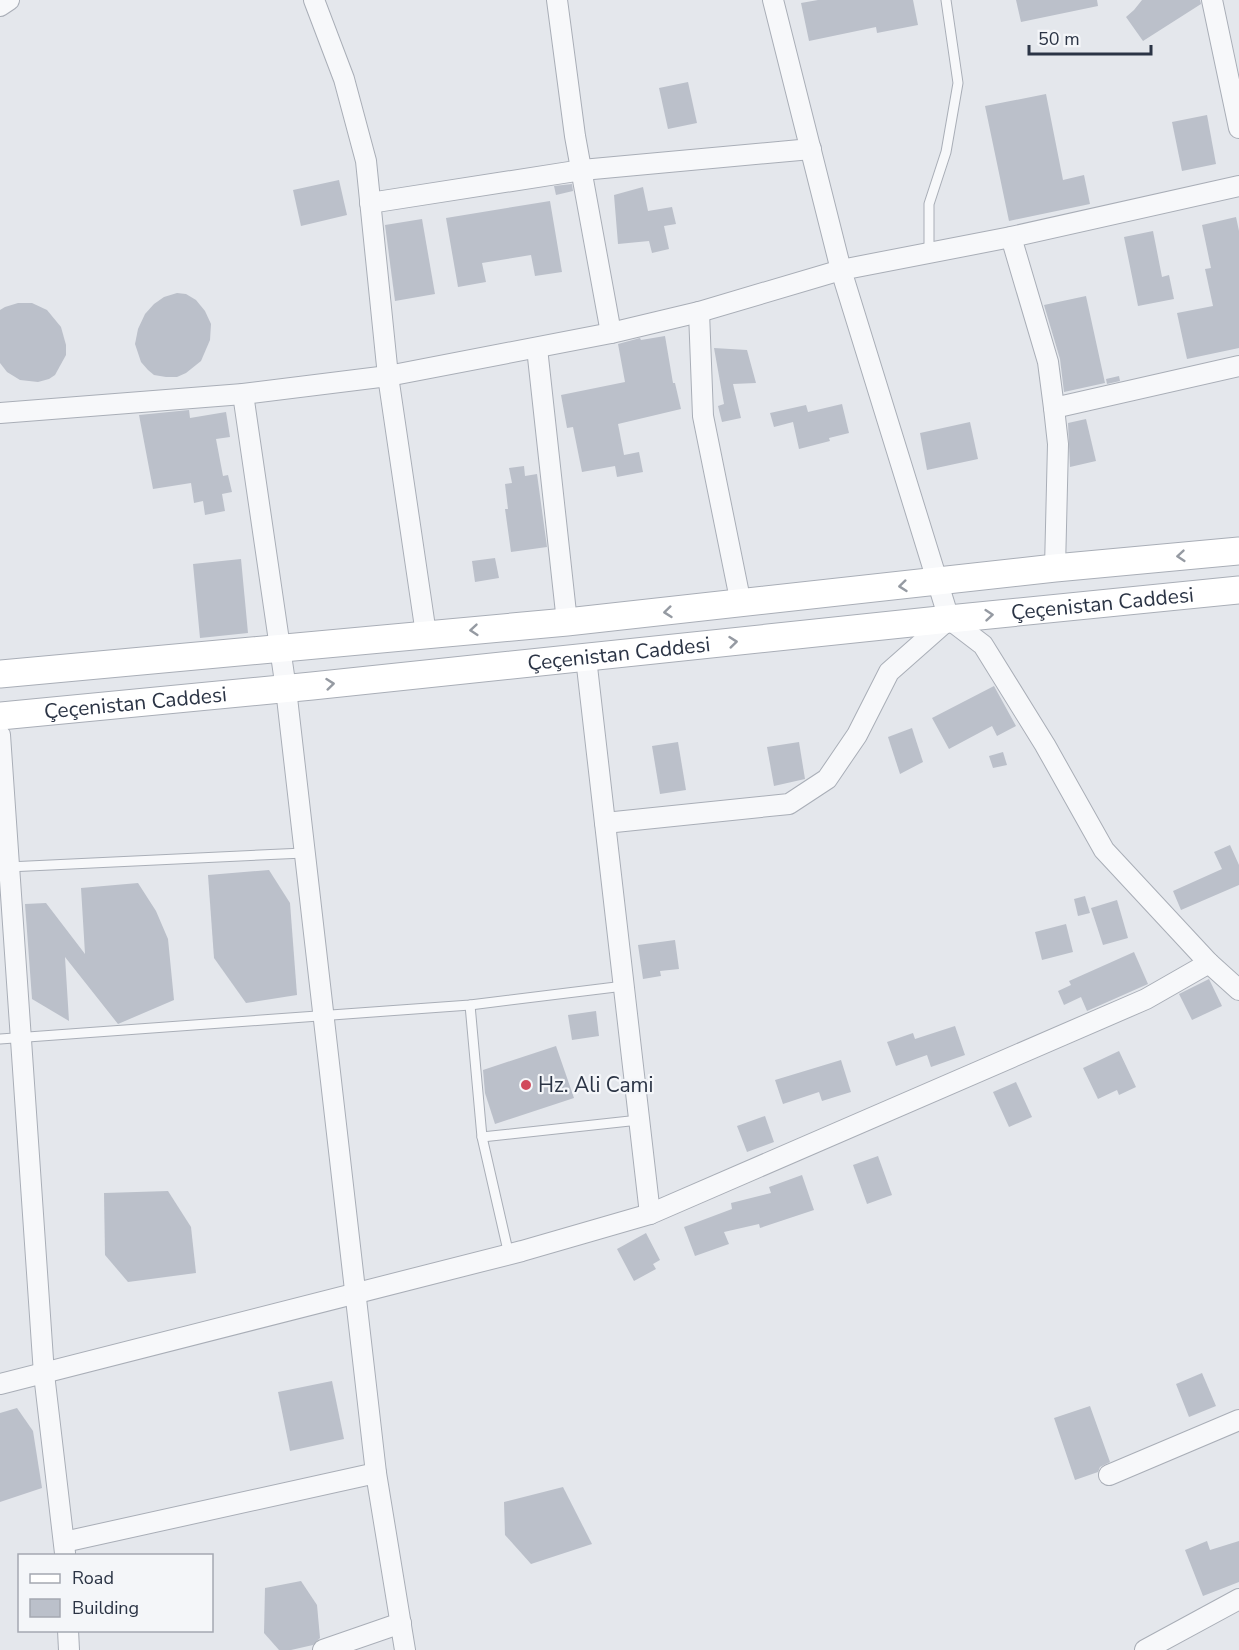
<svg xmlns="http://www.w3.org/2000/svg" width="1239" height="1650" viewBox="0 0 1239 1650" font-family="'Nunito Sans',sans-serif">
	<rect width="100%" height="100%" fill="#e4e7ec"/>
	<!-- building -->
	<g fill="#bbc0ca">
		<polygon points="818,0 913,0 918,25 877,33 876,27 809,41 801,3"/>
		<polygon points="1016,0 1097,0 1098,6 1021,22"/>
		<polygon points="1142,0 1200,0 1201,4 1143,41 1126,17 1134,10"/>
		<polygon points="688,82 697,123 668,129 659,88"/>
		<polygon points="1046,94 1063,180 1084,175 1090,204 1009,221 985,106"/>
		<polygon points="1207,115 1216,164 1182,171 1172,122"/>
		<polygon points="339,180 347,215 301,226 293,190"/>
		<polygon points="572,184 573,191 556,195 554,186"/>
		<polygon points="643,187 648,211 672,207 676,224 664,226 669,249 652,253 649,241 618,244 614,195"/>
		<polygon points="550,201 562,272 535,276 531,255 482,263 486,282 458,287 446,218"/>
		<polygon points="1236,217 1239,231 1239,348 1187,359 1177,313 1213,306 1205,269 1211,268 1202,225"/>
		<polygon points="422,219 435,294 395,301 385,225"/>
		<polygon points="1153,231 1162,277 1169,275 1174,299 1138,306 1124,237"/>
		<polygon points="177,293 186,294 196,300 205,311 211,324 210,340 201,361 186,373 177,377 166,377 154,375 148,370 141,362 135,344 138,329 145,314 154,304 164,297"/>
		<polygon points="1086,296 1105,383 1064,392 1060,359 1044,305"/>
		<polygon points="18,303 32,303 47,310 61,327 66,345 66,355 55,375 49,379 38,382 20,380 7,372 0,363 0,310 5,307"/>
		<polygon points="665,336 673,383 675,383 681,409 618,424 624,455 639,452 643,472 617,477 615,466 582,472 573,427 567,428 561,395 625,382 618,344 640,338 641,340"/>
		<polygon points="714,348 747,350 756,383 733,384 741,418 722,422 718,406 724,404"/>
		<polygon points="1119,376 1120,381 1107,384 1106,379"/>
		<polygon points="842,404 849,433 829,438 830,441 799,449 793,422 774,427 770,413 806,405 808,412"/>
		<polygon points="189,410 190,418 226,412 230,437 216,439 223,476 228,475 232,492 222,494 225,511 205,515 203,501 194,503 191,483 153,489 139,415"/>
		<polygon points="1086,419 1096,461 1070,467 1068,423"/>
		<polygon points="970,422 978,459 927,470 920,433"/>
		<polygon points="524,466 525,476 537,474 547,547 511,552 505,509 508,509 505,484 512,483 509,468"/>
		<polygon points="495,558 499,578 475,582 472,561"/>
		<polygon points="241,559 248,633 200,638 193,564"/>
		<polygon points="994,686 1016,726 997,736 992,726 949,749 932,718"/>
		<polygon points="912,728 923,762 900,774 888,737"/>
		<polygon points="678,742 686,790 660,794 652,746"/>
		<polygon points="799,742 805,779 774,786 767,747"/>
		<polygon points="1003,752 1007,765 993,768 989,756"/>
		<polygon points="1230,845 1239,865 1239,885 1181,910 1173,891 1222,869 1214,852"/>
		<polygon points="269,870 290,903 297,995 246,1003 214,958 208,875"/>
		<polygon points="138,883 156,911 168,939 174,1000 118,1024 65,957 69,1021 32,999 25,904 46,903 85,954 81,888"/>
		<polygon points="1085,896 1090,913 1078,916 1074,899"/>
		<polygon points="1117,900 1128,938 1103,945 1091,908"/>
		<polygon points="1066,924 1073,952 1042,960 1035,932"/>
		<polygon points="675,940 679,969 660,971 661,976 643,979 638,945"/>
		<polygon points="1134,952 1148,984 1087,1011 1081,997 1064,1005 1058,991 1071,985 1069,981"/>
		<polygon points="1209,979 1222,1006 1192,1020 1179,994"/>
		<polygon points="596,1011 599,1036 572,1040 568,1015"/>
		<polygon points="955,1026 965,1055 931,1067 927,1055 896,1066 887,1042 913,1033 915,1039"/>
		<polygon points="556,1046 574,1098 495,1124 485,1093 483,1070"/>
		<polygon points="1119,1051 1136,1087 1119,1095 1117,1090 1098,1099 1083,1068"/>
		<polygon points="841,1060 851,1092 822,1101 819,1092 783,1104 775,1080"/>
		<polygon points="1016,1082 1032,1117 1009,1127 993,1092"/>
		<polygon points="765,1116 774,1142 747,1152 737,1126"/>
		<polygon points="878,1156 892,1195 867,1204 853,1165"/>
		<polygon points="802,1175 814,1210 760,1228 759,1224 724,1232 729,1244 695,1256 684,1227 732,1209 731,1203 771,1193 769,1187"/>
		<polygon points="168,1191 191,1227 196,1273 128,1282 105,1255 104,1193"/>
		<polygon points="646,1233 660,1260 653,1264 656,1269 634,1281 617,1249"/>
		<polygon points="1202,1373 1216,1406 1189,1417 1176,1384"/>
		<polygon points="332,1381 344,1439 290,1451 278,1392"/>
		<polygon points="1090,1406 1110,1462 1100,1467 1098,1472 1075,1480 1054,1418"/>
		<polygon points="17,1408 33,1431 42,1488 0,1502 0,1413"/>
		<polygon points="563,1487 592,1544 531,1564 505,1535 504,1502"/>
		<polygon points="1207,1541 1210,1550 1239,1541 1239,1582 1203,1596 1185,1550"/>
		<polygon points="301,1581 317,1605 320,1638 313,1645 291,1650 279,1650 264,1633 265,1588"/>
	</g>
	<g fill="none" stroke-linecap="round" stroke-linejoin="round">
		<defs>
			<g id="service">
				<polyline points="929,253 929,204 946,152 958,83 946,0"/>
				<polyline points="8,867 304,853"/>
				<polyline points="470,1005 482,1137 509,1255"/>
				<polyline points="0,1039 470,1005 624,986"/>
				<polyline points="482,1137 639,1120"/>
			</g>
			<g id="minor">
				<polyline points="314,0 344,79 366,161 388,376 426,634"/>
				<polyline points="557,0 575,136 611,333"/>
				<polyline points="773,0 841,270 949,619 983,645 1045,745 1104,850 1209,963 1239,990"/>
				<polyline points="1212,0 1239,128"/>
				<polyline points="0,6 9,0"/>
				<polyline points="370,203 582,170 811,149"/>
				<polyline points="1011,237 1048,362 1054,408 1058,444 1055,568"/>
				<polyline points="699,312 703,416 741,604"/>
				<polyline points="537,348 567,622"/>
				<polyline points="1054,408 1239,366"/>
				<polyline points="0,413 243,394 388,376 611,333 699,312 841,270 1011,237 1239,186"/>
				<polyline points="586,658 650,1214"/>
				<polyline points="0,735 44,1374 65,1553"/>
				<polyline points="605,823 789,804 827,779 857,735 889,672 949,619"/>
				<polyline points="0,1384 522,1251 650,1214 1146,999 1209,963"/>
				<polyline points="376,1473 405,1650"/>
				<polyline points="1109,1475 1239,1420"/>
				<polyline points="64,1542 376,1473 286,689 243,394"/>
				<polyline points="68,1630 69,1650"/>
				<polyline points="323,1650 401,1623"/>
				<polyline points="1145,1650 1239,1599"/>
			</g>
			<g id="secondary">
				<polyline points="0,674 567,622 1055,568 1239,551"/>
				<path id="s1" d="M0 716 312 686 949 619 1239 590"/>
			</g>
		</defs>
		<!-- service casing -->
		<use href="#service" stroke="#a9aeb7" stroke-width="11"/>
		<!-- minor casing -->
		<use href="#minor" stroke="#a9aeb7" stroke-width="22"/>
		<!-- secondary casing -->
		<use href="#secondary" stroke="#a9aeb7" stroke-width="29"/>
		<!-- service -->
		<use href="#service" stroke="#f7f8fa" stroke-width="9"/>
		<!-- minor -->
		<use href="#minor" stroke="#f7f8fa" stroke-width="20"/>
		<!-- secondary -->
		<use href="#secondary" stroke="#fff" stroke-width="27"/>
	</g>
	<!-- one-way arrows -->
	<defs><path id="oneway-chevron" d="M-2-3.5L2.5 0L-2 3.5" fill="none" stroke-width="1.6" stroke-linecap="round" stroke-linejoin="round" transform="scale(1.5)"/></defs>
	<g stroke="#959aa2">
		<use href="#oneway-chevron" transform="translate(1181 556) rotate(175)"/>
		<use href="#oneway-chevron" transform="translate(903 586) rotate(174)"/>
		<use href="#oneway-chevron" transform="translate(668 612) rotate(174)"/>
		<use href="#oneway-chevron" transform="translate(989 615) rotate(-5)"/>
		<use href="#oneway-chevron" transform="translate(474 630) rotate(175)"/>
		<use href="#oneway-chevron" transform="translate(733 642) rotate(-6)"/>
		<use href="#oneway-chevron" transform="translate(330 684) rotate(-6)"/>
	</g>
	<!-- markers -->
	<circle fill="#d1495b" stroke="#f4f6f9" stroke-width="2" cx="526" cy="1085" r="6"/>
	<g text-anchor="middle" stroke-width="4.5" stroke-linejoin="round" paint-order="stroke">
		<!-- street labels -->
		<g font-size="21" fill="#2b3445" stroke="#f4f6f9">
			<text dy="7" stroke="none"><textPath href="#s1" startOffset="1108">Çeçenistan Caddesi</textPath></text>
			<text dy="7" stroke="none"><textPath href="#s1" startOffset="622">Çeçenistan Caddesi</textPath></text>
			<text dy="7" stroke="none"><textPath href="#s1" startOffset="136">Çeçenistan Caddesi</textPath></text>
		</g>
		<!-- poi labels -->
		<g font-size="21" fill="#2b3445" stroke="#f4f6f9" text-anchor="start">
			<text x="538" y="1092">Hz. Ali Cami</text>
		</g>
	</g>
	<!-- legend -->
	<rect x="18" y="1554" width="195" height="78" fill="#f4f6f9" stroke="#a4a8b1" stroke-width="1.5"/>
	<rect x="30" y="1574" width="30" height="9" fill="#ffffff" stroke="#a4a8b1" stroke-width="1.5"/>
	<text x="72" y="1584" font-size="18" fill="#2b3445">Road</text>
	<rect x="30" y="1599" width="30" height="18" fill="#bbc0ca" stroke="#a4a8b1" stroke-width="1.5"/>
	<text x="72" y="1614" font-size="18" fill="#2b3445">Building</text>
	<!-- scale -->
	<path d="M1029 45v9h122v-9" fill="none" stroke="#2b3445" stroke-width="3"/>
	<text x="1038" y="45" font-size="18" fill="#2b3445" stroke="#f4f6f9" stroke-width="4.5" paint-order="stroke">50 m</text>
</svg>
